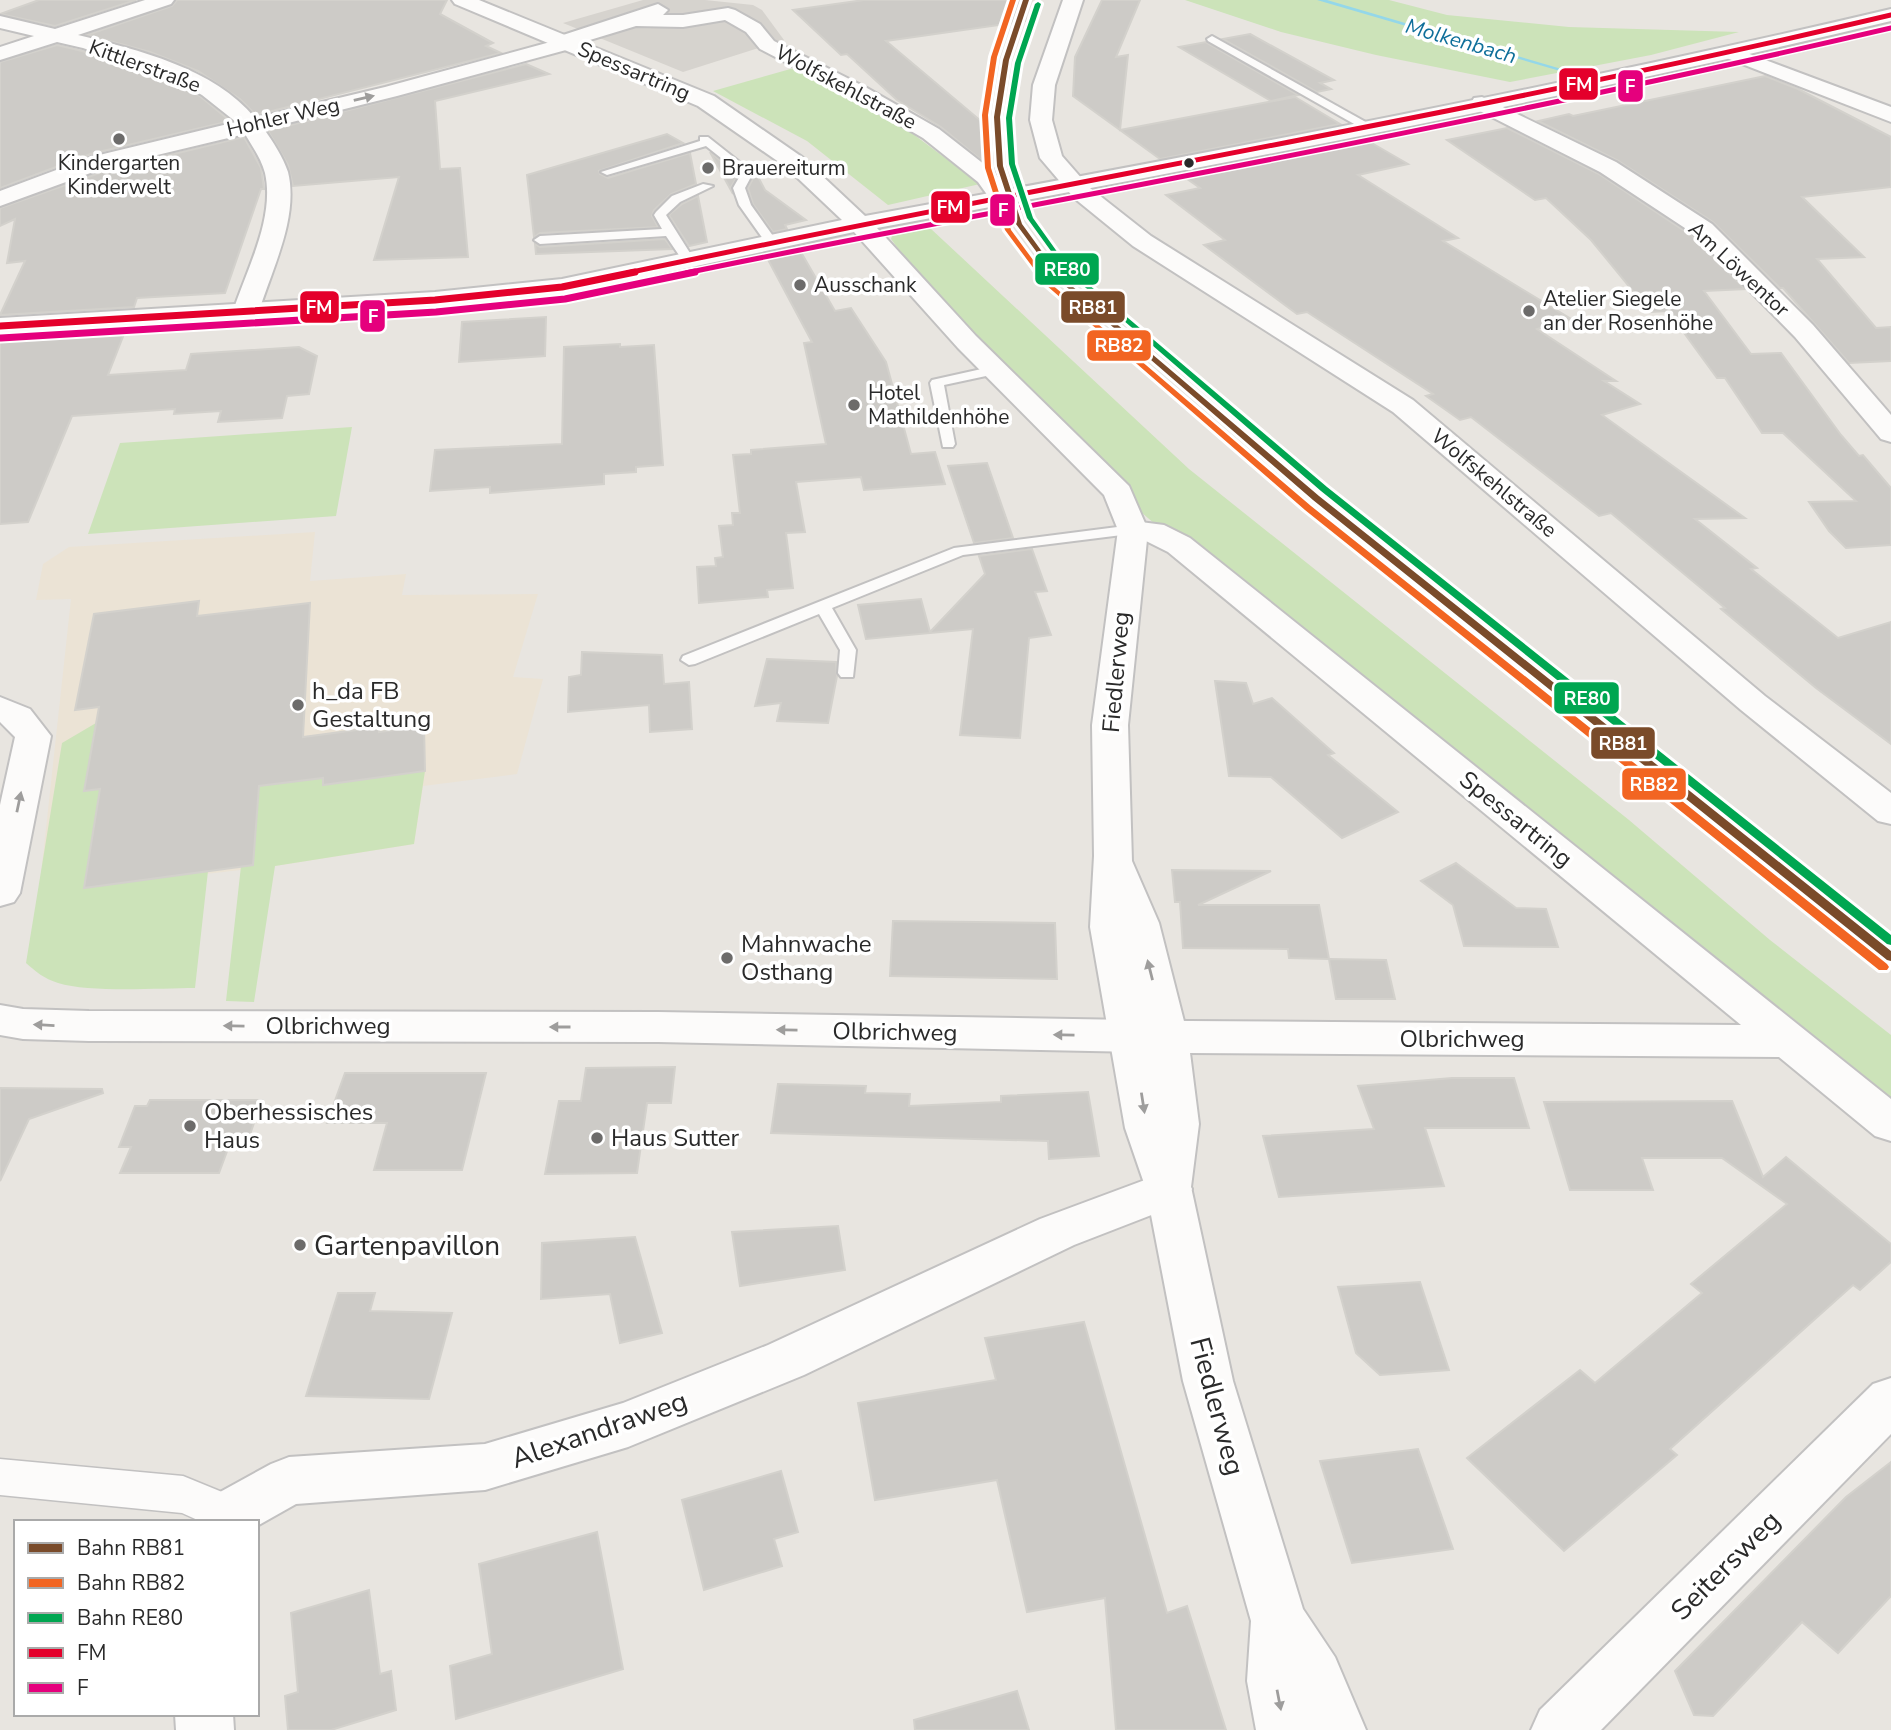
<svg xmlns="http://www.w3.org/2000/svg" width="1891" height="1730" viewBox="0 0 1891 1730" font-family="'Nunito Sans',sans-serif">
	<rect width="100%" height="100%" fill="#e8e5e0"/>
	<!-- education -->
	<polygon fill="#ebe3d5" points="315,532 310,581 406,574 402,595 538,594 513,677 543,679 517,774 423,786 414,844 275,866 39,893 71,599 36,600 43,564 69,547"/>
	<!-- green -->
	<g fill="#cce3b9">
		<polygon points="1185,0 1389,0 1447,15 1569,27 1739,32 1651,55 1510,82 1376,55 1281,32"/>
		<polygon points="794,68 897,122 980,184 888,205 807,141 713,91"/>
		<polygon points="930,228 1189,469 1629,820 1770,940 1891,1035 1891,1124 1179,545 1118,492 967,342 891,239 892,236"/>
		<polygon points="352,427 336,516 88,534 120,443"/>
		<path d="M96 723 84 791 100 789 84 888 208 871 195 988C159 988 90 993 58 983 45 979 36 972 26 963L62 743Z"/>
		<polygon points="425,771 414,844 275,866 254,1002 226,1001 241,866 253,865 259,786 323,778 324,785"/>
	</g>
	<!-- plaza -->
	<polygon fill="#d6d3ce" points="643,0 705,0 753,5 762,10 784,40 683,72 563,23"/>
	<g fill="none" stroke-linecap="round" stroke-linejoin="round">
		<!-- stream -->
		<polygon fill="#94d7e9" fill-rule="evenodd" points="1317,0 1327,0 1565,70 1560,71"/>
	</g>
	<!-- building -->
	<g fill="#cdcbc7" stroke="#d3d1cc" stroke-width="2">
		<polygon points="39,0 136,0 55,26 0,14"/>
		<polygon points="177,0 447,0 440,14 493,43 486,46 501,53 256,115 240,99 198,71 150,52 87,35 172,6"/>
		<polygon points="864,0 1025,0 1026,21 886,41 981,121 1003,178 941,127 897,100 847,54 841,55 793,10"/>
		<polygon points="1102,0 1140,0 1116,57 1128,55 1120,130 1295,97 1340,124 1160,159 1073,96 1075,57"/>
		<polygon points="1250,34 1334,80 1320,83 1331,89 1317,92 1223,39"/>
		<polygon points="1206,42 1207,43 1298,95 1271,101 1179,47"/>
		<polygon points="57,45 82,51 174,82 201,97 230,121 90,154 0,188 0,62"/>
		<polygon points="526,64 549,74 435,101 440,169 460,168 468,257 374,260 399,177 293,186 288,165 268,131"/>
		<polygon points="1765,76 1798,89 1891,137 1891,187 1802,197 1864,257 1817,259 1876,328 1891,327 1891,361 1849,363 1783,288 1780,288 1713,222 1617,160 1538,121 1569,114 1573,116"/>
		<polygon points="1507,128 1599,174 1692,236 1745,289 1704,291 1751,354 1781,353 1841,435 1859,456 1863,455 1891,488 1891,545 1846,548 1829,531 1809,502 1856,501 1783,433 1762,433 1725,378 1717,378 1668,311 1650,312 1591,240 1546,198 1535,200 1447,140"/>
		<polygon points="667,134 683,143 599,171 600,174 608,178 690,153 696,184 671,194 654,210 652,216 658,227 540,233 534,237 527,175"/>
		<polygon points="244,137 261,168 264,189 261,189 225,293 137,298 134,307 0,315 25,261 7,263 15,219 0,226 0,208 108,170"/>
		<polygon points="1363,138 1408,164 1358,175 1458,238 1443,241 1571,319 1537,329 1616,381 1604,381 1640,404 1602,415 1745,518 1695,519 1757,568 1751,569 1838,638 1891,622 1891,744 1816,688 1721,609 1725,608 1611,513 1599,516 1471,417 1460,420 1426,396 1433,394 1307,312 1297,314 1204,245 1225,240 1166,195 1200,188 1180,174"/>
		<polygon points="710,152 738,175 731,187 733,194"/>
		<polygon points="756,173 765,190 806,220 785,225 787,229 773,232 753,204 748,188"/>
		<polygon points="698,196 707,242 689,246 669,215 682,204"/>
		<polygon points="665,239 672,249 536,254 535,244 540,247"/>
		<polygon points="798,247 835,311 851,308 886,362 911,454 935,452 945,484 864,490 861,477 796,482 805,532 786,533 793,588 767,590 768,597 699,603 697,567 716,566 715,558 723,557 719,526 733,525 732,513 740,513 733,455 751,454 751,450 826,444 804,343 812,342 765,254"/>
		<polygon points="546,317 545,356 459,362 462,322"/>
		<polygon points="126,329 108,375 186,370 191,354 299,347 317,356 309,394 287,396 282,418 218,422 221,411 174,414 175,409 72,416 28,522 0,524 0,337"/>
		<polygon points="620,344 620,347 654,345 663,465 636,467 636,472 604,474 604,484 490,493 490,487 430,491 435,450 562,444 564,347"/>
		<polygon points="987,463 1013,538 974,543 948,466"/>
		<polygon points="1032,549 1047,591 1035,592 1051,635 1029,638 1020,738 960,735 973,629 866,639 858,605 921,599 930,632 985,574 979,556"/>
		<polygon points="199,601 197,616 310,603 303,737 379,727 379,732 424,726 425,771 323,785 323,778 259,786 253,865 84,888 100,789 84,791 99,707 75,710 94,614"/>
		<polygon points="582,652 662,655 664,684 689,682 692,729 650,732 649,705 568,712 569,677 581,675"/>
		<polygon points="767,659 836,662 837,676 828,723 777,721 781,703 755,706"/>
		<polygon points="1215,681 1246,683 1253,704 1272,698 1334,753 1328,755 1398,812 1342,838 1271,777 1229,776"/>
		<polygon points="1456,863 1516,908 1546,909 1558,947 1464,946 1453,905 1421,881"/>
		<polygon points="1172,870 1271,871 1198,905 1319,905 1329,959 1289,958 1288,949 1183,948 1180,902 1175,902"/>
		<polygon points="893,921 1055,923 1057,979 890,976"/>
		<polygon points="1329,959 1386,960 1395,999 1336,999"/>
		<polygon points="675,1067 671,1103 647,1103 637,1173 545,1174 559,1101 581,1101 586,1068"/>
		<polygon points="345,1073 486,1073 462,1170 374,1170 387,1123 327,1123"/>
		<polygon points="1452,1078 1514,1078 1529,1128 1425,1128 1444,1186 1279,1197 1263,1136 1374,1129 1358,1086"/>
		<polygon points="778,1084 866,1086 865,1093 910,1094 909,1106 1001,1102 1001,1096 1088,1092 1099,1156 1049,1159 1048,1141 771,1133"/>
		<polygon points="0,1088 102,1089 103,1093 29,1119 0,1181"/>
		<polygon points="150,1100 262,1100 246,1146 229,1146 219,1173 120,1173 131,1147 119,1147 135,1106 147,1106"/>
		<polygon points="1732,1101 1763,1177 1786,1157 1891,1244 1891,1262 1860,1290 1853,1285 1670,1449 1677,1455 1564,1551 1467,1458 1580,1370 1595,1383 1702,1293 1691,1284 1787,1204 1722,1158 1642,1158 1653,1190 1570,1190 1544,1102"/>
		<polygon points="838,1226 845,1270 740,1286 732,1232"/>
		<polygon points="635,1237 662,1333 620,1343 610,1294 541,1299 542,1243"/>
		<polygon points="1420,1282 1449,1370 1380,1375 1356,1353 1338,1287"/>
		<polygon points="338,1293 375,1293 370,1311 452,1313 429,1399 306,1396"/>
		<polygon points="1084,1322 1167,1613 1187,1606 1226,1730 1116,1730 1105,1598 1027,1612 997,1480 875,1500 858,1403 996,1380 985,1338"/>
		<polygon points="1418,1449 1453,1549 1352,1563 1320,1461"/>
		<polygon points="1891,1462 1891,1596 1838,1653 1802,1622 1713,1716 1694,1715 1675,1671 1846,1497"/>
		<polygon points="781,1471 798,1532 774,1539 782,1566 704,1590 682,1500"/>
		<polygon points="597,1532 623,1669 456,1719 450,1666 492,1654 479,1564"/>
		<polygon points="369,1590 380,1674 391,1671 396,1710 331,1730 288,1730 285,1696 298,1692 291,1613"/>
		<polygon points="1017,1691 1029,1730 915,1730 914,1720"/>
	</g>
	<g fill="none" stroke-linecap="round" stroke-linejoin="round">
		<defs>
			<g id="service">
				<polygon points="1212,36 1371,125 1372,127 1363,129 1208,41 1207,39"/>
				<polygon points="700,137 708,137 751,171 753,173 745,188 751,205 778,243 776,246 768,246 739,205 733,188 741,174 706,146 607,175 601,172 700,141"/>
				<polygon points="703,184 713,186 680,202 666,215 695,261 693,264 685,264 666,236 540,244 534,240 540,236 662,229 654,215 656,212 672,196"/>
				<polygon points="995,366 1002,370 1000,373 944,385 955,444 953,447 943,447 930,383 932,380"/>
				<polygon points="1133,525 1141,530 1138,533 963,555 832,608 856,650 853,677 841,677 838,673 840,650 819,614 695,664 689,665 681,660 683,656 954,548"/>
			</g>
			<polygon id="pedestrian" points="0,1459 183,1476 244,1501 250,1514 247,1522 202,1522 182,1513 0,1495"/>
			<g id="minor">
				<path d="M145 0H174L171 4 78 35C138 50 214 68 255 118L385 87 554 41 557 37 658 4 668 10 663 15H683L728 8 735 10 760 24 774 41 867 88 939 129 994 172 1013 198 1009 203H993L978 182 923 138 852 97 760 49 746 32 725 20 683 27 636 26 580 43 577 47 397 96 264 129C273 142 283 157 288 172 299 217 272 269 259 311L255 317 246 319 237 317 233 311C247 269 275 218 265 173 261 158 252 146 245 134L107 167 0 206V191L91 157 236 122 202 95 175 80 83 48 57 42 0 60V47L34 36 0 28V16L55 29Z"/>
				<polygon points="1063,0 1083,0 1055,85 1052,120 1062,156 1090,188 1151,236 1413,400 1765,696 1891,793 1891,824 1878,821 1741,710 1393,412 1133,246 1074,198 1040,158 1030,120 1033,85"/>
				<polygon points="1731,47 1891,107 1891,122 1724,57 1721,53 1724,49"/>
				<polygon points="1482,97 1616,162 1712,224 1813,325 1891,415 1891,442 1881,439 1795,337 1694,234 1600,172 1474,108 1471,103 1474,98"/>
				<polygon points="1133,521 1164,525 1190,538 1891,1099 1891,1141 1875,1136 1779,1057 1188,1053 658,1042 89,1041 23,1039 0,1035 0,1005 23,1009 89,1011 658,1012 1188,1021 1741,1025 1168,552 1146,541 1122,537 1118,530 1122,523"/>
				<polygon points="0,697 30,709 51,736 20,893 14,902 0,906 0,805 15,737 0,722"/>
				<polygon points="1169,1171 1185,1176 1192,1189 1185,1202 1074,1245 804,1375 628,1447 485,1490 296,1504 257,1526 257,1522 199,1522 211,1497 271,1464 289,1457 485,1444 623,1403 768,1345 1040,1219"/>
				<polygon points="1891,1378 1891,1434 1601,1730 1531,1730 1540,1710 1873,1384"/>
				<polygon points="175,1714 233,1714 234,1730 176,1730"/>
			</g>
			<path id="secondary" d="M452 0H479L714 96 802 157 865 216C1208 153 1552 89 1891 9V21C1556 101 1216 165 877 228L976 336 1129 486 1148 530 1128 725 1132 861 1159 923 1188 1037 1199 1124 1191 1187 1233 1381 1303 1609 1335 1657 1366 1730H1256L1247 1681 1251 1621 1183 1381 1146 1189 1125 1128 1090 927 1094 856 1092 725 1118 530 1104 495 958 348 854 232 562 295 435 308 0 334V318L435 292 562 279 842 220 786 167 698 106 455 4Z"/>
		</defs>
		<!-- service casing -->
		<use href="#service" stroke="#c2c1c1" stroke-width="4"/>
		<!-- pedestrian casing -->
		<use href="#pedestrian" stroke="#c2c1c1" stroke-width="3"/>
		<!-- minor casing -->
		<use href="#minor" stroke="#c2c1c1" stroke-width="4"/>
		<!-- secondary casing -->
		<use href="#secondary" stroke="#c2c1c1" stroke-width="4"/>
		<!-- service -->
		<use href="#service" fill="#fcfbfa" fill-rule="evenodd"/>
		<!-- pedestrian -->
		<use href="#pedestrian" fill="#fcfbfa" fill-rule="evenodd"/>
		<!-- minor -->
		<use href="#minor" fill="#fcfbfa" fill-rule="evenodd"/>
		<!-- secondary -->
		<use href="#secondary" fill="#fcfbfa" fill-rule="evenodd"/>
		<defs>
			<path id="bus-1-far1" d="M627 273C1048 184 1472 114 1891 15"/>
			<polyline id="bus-1" points="0,326 435,300 562,287 635,272"/>
			<path id="bus-2-far1" d="M686 273C854 238 1022 208 1190 175 1424 130 1659 82 1891 28"/>
			<polyline id="bus-2" points="1,338 436,312 565,299 695,272"/>
		</defs>
		<!-- bus-1-far1 casing -->
		<use href="#bus-1-far1" stroke="#fff" stroke-width="8"/>
		<!-- bus-1 casing -->
		<use href="#bus-1" stroke="#fff" stroke-width="11"/>
		<!-- bus-2-far1 casing -->
		<use href="#bus-2-far1" stroke="#fff" stroke-width="8"/>
		<!-- bus-2 casing -->
		<use href="#bus-2" stroke="#fff" stroke-width="11"/>
		<!-- bus-1-far1 -->
		<use href="#bus-1-far1" stroke="#e4002b" stroke-width="5"/>
		<!-- bus-1 -->
		<use href="#bus-1" stroke="#e4002b" stroke-width="7"/>
		<!-- bus-2-far1 -->
		<use href="#bus-2-far1" stroke="#e5007d" stroke-width="5"/>
		<!-- bus-2 -->
		<use href="#bus-2" stroke="#e5007d" stroke-width="7"/>
		<defs>
			<polygon id="rail-1" points="1023,0 1029,0 1009,60 1000,117 1003,166 1022,224 1059,275 1319,496 1891,951 1891,961 1887,960 1313,500 1055,277 1016,224 997,166 994,117 1003,60"/>
			<polygon id="rail-2" points="1010,0 1016,0 997,57 988,115 991,168 1011,230 1050,283 1311,506 1887,964 1889,967 1887,970 1879,970 1305,510 1046,285 1005,230 985,168 982,115 991,57"/>
			<polygon id="rail-3" points="1038,2 1041,4 1021,63 1012,118 1015,164 1033,218 1068,267 1327,487 1891,935 1891,945 1887,944 1321,491 1064,269 1027,218 1009,164 1006,118 1015,63 1035,4"/>
		</defs>
		<!-- rail-1 casing -->
		<use href="#rail-1" stroke="#fff" stroke-width="6"/>
		<!-- rail-2 casing -->
		<use href="#rail-2" stroke="#fff" stroke-width="6"/>
		<!-- rail-3 casing -->
		<use href="#rail-3" stroke="#fff" stroke-width="6"/>
		<!-- rail-1 -->
		<use href="#rail-1" fill="#7a4b2a" fill-rule="evenodd"/>
		<!-- rail-2 -->
		<use href="#rail-2" fill="#f26522" fill-rule="evenodd"/>
		<!-- rail-3 -->
		<use href="#rail-3" fill="#00a651" fill-rule="evenodd"/>
	</g>
	<!-- one-way arrows -->
	<defs><path id="oneway-solid" d="M-6-.8H1V-3.2L6.5 0L1 3.2V.8H-6Z" transform="scale(1.75)"/></defs>
	<g fill="#9e9d9c">
		<use href="#oneway-solid" transform="translate(364 98) rotate(-13)"/>
		<use href="#oneway-solid" transform="translate(19 802) rotate(-78)"/>
		<use href="#oneway-solid" transform="translate(1150 970) rotate(-104)"/>
		<use href="#oneway-solid" transform="translate(44 1025) rotate(-177)"/>
		<use href="#oneway-solid" transform="translate(234 1026) rotate(-179)"/>
		<use href="#oneway-solid" transform="translate(560 1027) rotate(-180)"/>
		<use href="#oneway-solid" transform="translate(787 1030) rotate(-179)"/>
		<use href="#oneway-solid" transform="translate(1064 1035) rotate(-179)"/>
		<use href="#oneway-solid" transform="translate(1143 1103) rotate(81)"/>
		<use href="#oneway-solid" transform="translate(1279 1700) rotate(79)"/>
	</g>
	<!-- markers -->
	<g fill="#6c6b6a" stroke="#fff" stroke-width="2.5">
		<circle cx="119" cy="139" r="7"/>
		<circle cx="708" cy="168" r="7"/>
		<circle cx="800" cy="285" r="7"/>
		<circle cx="1529" cy="311" r="7"/>
		<circle cx="854" cy="405" r="7"/>
		<circle cx="298" cy="705" r="7"/>
		<circle cx="727" cy="958" r="7"/>
		<circle cx="190" cy="1126" r="7"/>
		<circle cx="597" cy="1138" r="7"/>
		<circle cx="300" cy="1245" r="7"/>
	</g>
	<circle fill="#2a2a2a" stroke="#fff" stroke-width="2.5" cx="1189" cy="163" r="6"/>
	<g text-anchor="middle" stroke-width="7" stroke-linejoin="round" paint-order="stroke">
		<!-- far-water labels -->
		<g font-size="21" font-style="italic" fill="#0f6f9a" stroke="#fff">
			<text transform="translate(1461 41) rotate(16)" y="7">Molkenbach</text>
		</g>
		<!-- far-street labels -->
		<g font-size="21" fill="#2a2a2a" stroke="#fff">
			<text transform="translate(145 66) rotate(20)" y="7">Kittlerstraße</text>
			<text transform="translate(634 71) rotate(23)" y="7">Spessartring</text>
			<text transform="translate(846 87) rotate(28)" y="7">Wolfskehlstraße</text>
			<text transform="translate(283 117) rotate(-13)" y="7">Hohler Weg</text>
			<text transform="translate(1739 269) rotate(43)" y="7">Am Löwentor</text>
			<text transform="translate(1494 483) rotate(40)" y="7">Wolfskehlstraße</text>
		</g>
		<!-- far-poi labels -->
		<g font-size="21" fill="#2a2a2a" stroke="#fff" text-anchor="start">
			<text x="119" y="170" text-anchor="middle">Kindergarten<tspan x="119" dy="24">Kinderwelt</tspan></text>
			<text x="722" y="175">Brauereiturm</text>
			<text x="814" y="292">Ausschank</text>
			<text x="1543" y="306">Atelier Siegele<tspan x="1543" dy="24">an der Rosenhöhe</tspan></text>
			<text x="868" y="400">Hotel<tspan x="868" dy="24">Mathildenhöhe</tspan></text>
		</g>
		<!-- street labels -->
		<g font-size="24" fill="#2a2a2a" stroke="#fff">
			<text transform="translate(1116 672) rotate(-85)" y="8">Fiedlerweg</text>
			<text transform="translate(1516 819) rotate(39)" y="8">Spessartring</text>
			<text x="328" y="1034">Olbrichweg</text>
			<text transform="translate(895 1032) rotate(1)" y="8">Olbrichweg</text>
			<text x="1462" y="1047">Olbrichweg</text>
		</g>
		<!-- poi labels -->
		<g font-size="24" fill="#2a2a2a" stroke="#fff" text-anchor="start">
			<text x="312" y="699">h_da FB<tspan x="312" dy="28">Gestaltung</tspan></text>
			<text x="741" y="952">Mahnwache<tspan x="741" dy="28">Osthang</tspan></text>
			<text x="204" y="1120">Oberhessisches<tspan x="204" dy="28">Haus</tspan></text>
			<text x="611" y="1146">Haus Sutter</text>
		</g>
		<!-- near-poi labels -->
		<g font-size="28" fill="#2a2a2a" stroke="#fff" text-anchor="start">
			<text x="314" y="1255">Gartenpavillon</text>
		</g>
		<!-- near-street labels -->
		<g font-size="28" fill="#2a2a2a" stroke="#fff">
			<text transform="translate(1218 1406) rotate(75)" y="10">Fiedlerweg</text>
			<text transform="translate(599 1429) rotate(-19)" y="10">Alexandraweg</text>
			<text transform="translate(1725 1565) rotate(-45)" y="10">Seitersweg</text>
		</g>
	</g>
	<g stroke="#fff" stroke-width="2.5">
		<rect x="1558" y="67" width="41" height="34" rx="7" fill="#e4002b"/>
		<rect x="1617" y="69" width="27" height="34" rx="7" fill="#e5007d"/>
		<rect x="930" y="190" width="41" height="34" rx="7" fill="#e4002b"/>
		<rect x="989" y="193" width="27" height="34" rx="7" fill="#e5007d"/>
		<rect x="1034" y="252" width="66" height="34" rx="7" fill="#00a651"/>
		<rect x="299" y="290" width="41" height="34" rx="7" fill="#e4002b"/>
		<rect x="1060" y="290" width="66" height="34" rx="7" fill="#7a4b2a"/>
		<rect x="359" y="299" width="27" height="34" rx="7" fill="#e5007d"/>
		<rect x="1086" y="329" width="66" height="33" rx="7" fill="#f26522"/>
		<rect x="1553" y="681" width="67" height="34" rx="7" fill="#00a651"/>
		<rect x="1590" y="726" width="66" height="34" rx="7" fill="#7a4b2a"/>
		<rect x="1621" y="767" width="66" height="34" rx="7" fill="#f26522"/>
	</g>
	<g font-size="19" text-anchor="middle" font-weight="bold" fill="#fff">
		<text x="1579" y="91">FM</text>
		<text x="1630" y="93">F</text>
		<text x="950" y="214">FM</text>
		<text x="1003" y="217">F</text>
		<text x="1067" y="276">RE80</text>
		<text x="319" y="314">FM</text>
		<text x="1093" y="314">RB81</text>
		<text x="373" y="323">F</text>
		<text x="1119" y="352">RB82</text>
		<text x="1587" y="705">RE80</text>
		<text x="1623" y="750">RB81</text>
		<text x="1654" y="791">RB82</text>
	</g>
	<!-- legend -->
	<rect x="14" y="1520" width="245" height="196" fill="#ffffff" stroke="#aaaaaa" stroke-width="2"/>
	<rect x="28" y="1543" width="35" height="10" fill="#7a4b2a" stroke="#aaaaaa" stroke-width="2"/>
	<text x="77" y="1555" font-size="21" fill="#2a2a2a">Bahn RB81</text>
	<rect x="28" y="1578" width="35" height="10" fill="#f26522" stroke="#aaaaaa" stroke-width="2"/>
	<text x="77" y="1590" font-size="21" fill="#2a2a2a">Bahn RB82</text>
	<rect x="28" y="1613" width="35" height="10" fill="#00a651" stroke="#aaaaaa" stroke-width="2"/>
	<text x="77" y="1625" font-size="21" fill="#2a2a2a">Bahn RE80</text>
	<rect x="28" y="1648" width="35" height="10" fill="#e4002b" stroke="#aaaaaa" stroke-width="2"/>
	<text x="77" y="1660" font-size="21" fill="#2a2a2a">FM</text>
	<rect x="28" y="1683" width="35" height="10" fill="#e5007d" stroke="#aaaaaa" stroke-width="2"/>
	<text x="77" y="1695" font-size="21" fill="#2a2a2a">F</text>
</svg>
